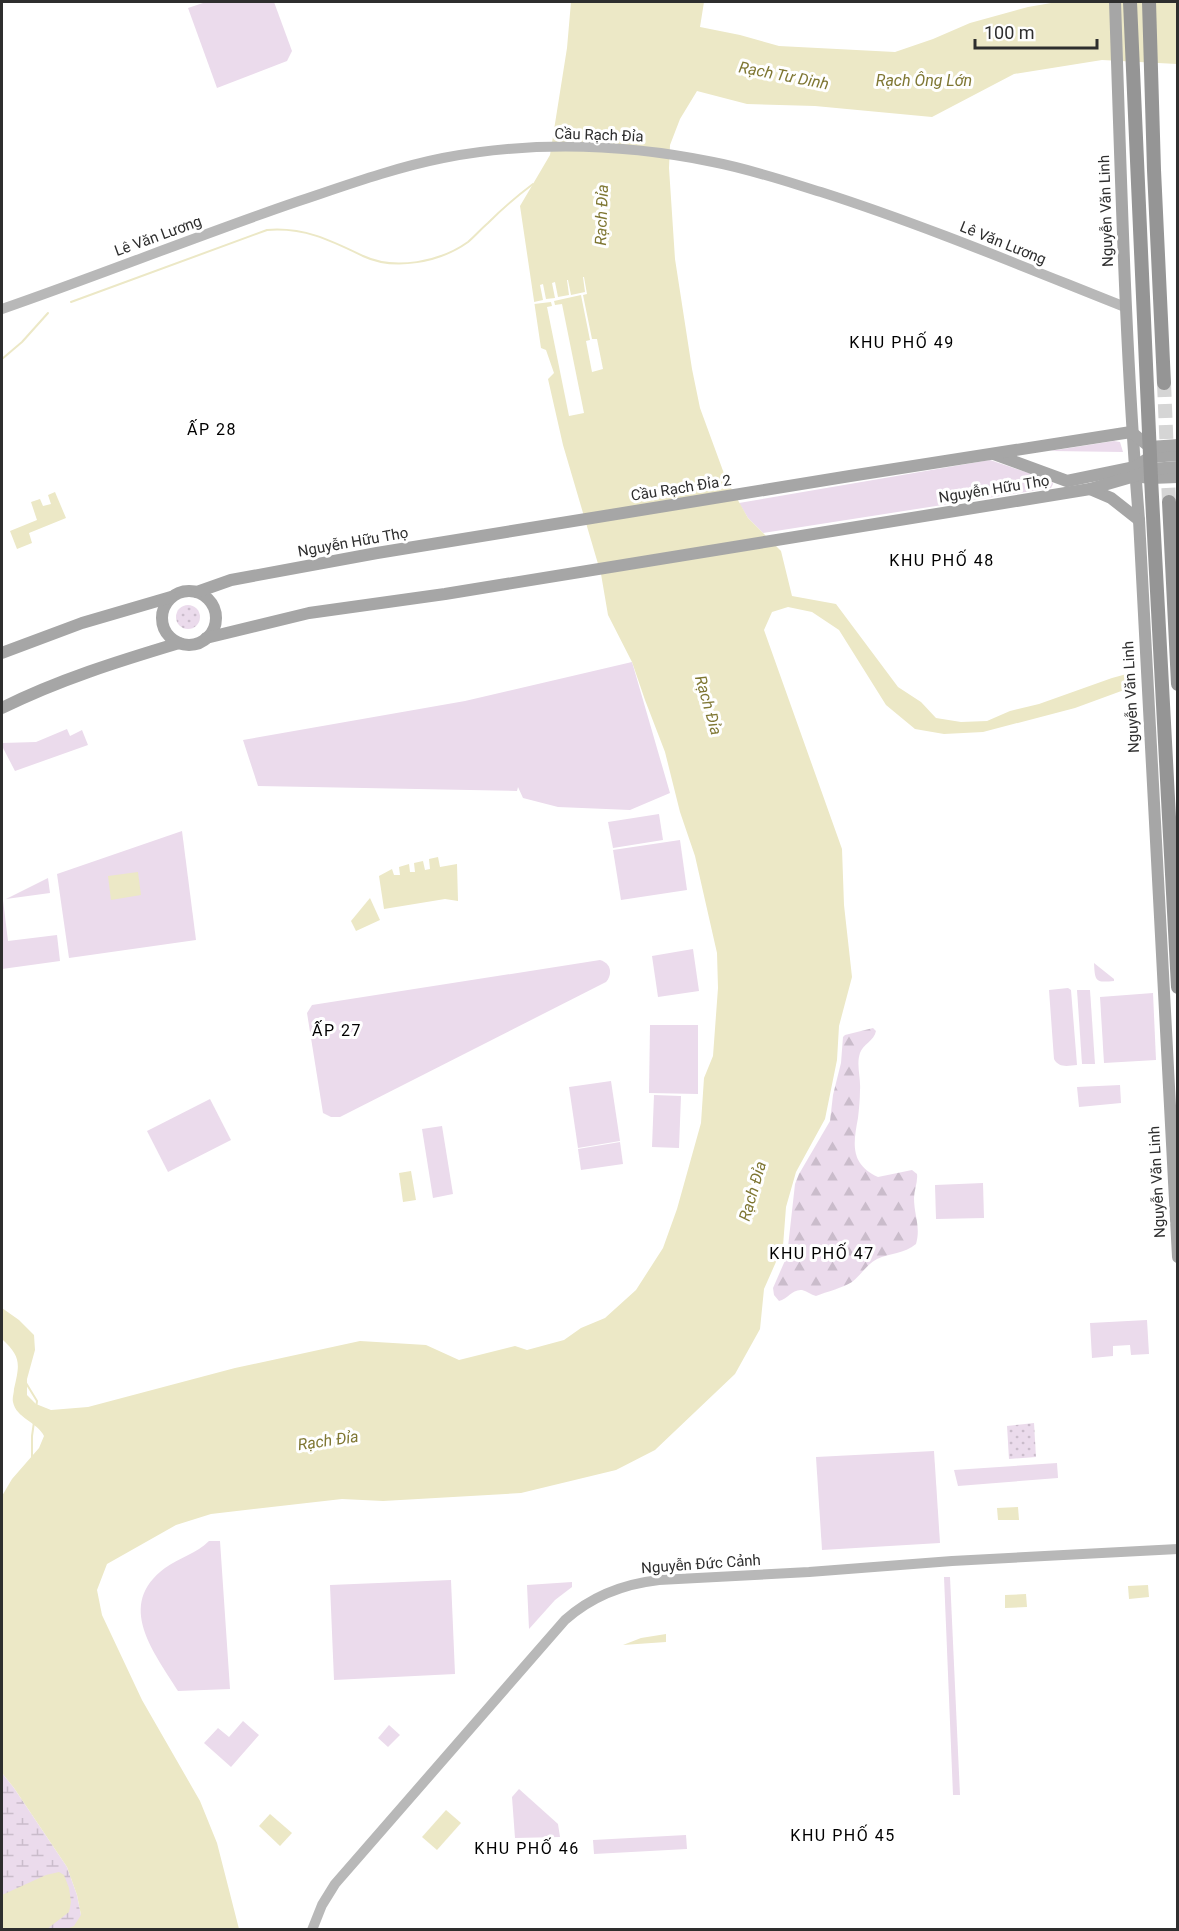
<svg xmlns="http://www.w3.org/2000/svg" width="1179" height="1931" viewBox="0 0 1179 1931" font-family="Roboto,sans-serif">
	<defs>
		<pattern id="forest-firs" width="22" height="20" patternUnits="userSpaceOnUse" patternTransform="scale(1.5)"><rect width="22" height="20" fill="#ebdbec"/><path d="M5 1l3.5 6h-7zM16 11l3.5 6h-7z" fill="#cabccb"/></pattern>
		<pattern id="wetland-marsh" width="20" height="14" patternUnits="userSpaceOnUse" patternTransform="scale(1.5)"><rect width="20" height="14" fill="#ebdbec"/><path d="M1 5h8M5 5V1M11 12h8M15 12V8" fill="none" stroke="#cabccb"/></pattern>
		<pattern id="garden-dots" width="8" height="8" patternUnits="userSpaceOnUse" patternTransform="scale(1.5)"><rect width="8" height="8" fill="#ebdbec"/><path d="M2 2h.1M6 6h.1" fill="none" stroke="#cabccb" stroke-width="1.8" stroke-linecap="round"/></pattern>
	</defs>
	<rect width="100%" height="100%" fill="#fff"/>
	<!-- green -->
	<g fill="#ebdbec">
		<polygon points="206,2 274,2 292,51 287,61 217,88 188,8"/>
		<polygon points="1114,441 1120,442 1123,452 1050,451"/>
		<polygon points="990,460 1052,481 1053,484 1051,488 763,533 748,518 739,503"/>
		<polygon points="632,662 670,793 630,810 558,807 523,798 518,787 517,791 258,786 243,740 465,701"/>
		<polygon points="67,729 70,736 82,730 88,745 15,771 2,746 2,743 36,742"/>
		<polygon points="659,814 663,840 613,848 608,822"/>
		<polygon points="182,831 196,940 69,958 57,874"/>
		<polygon points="680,840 687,890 621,900 613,850"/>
		<polygon points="48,878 50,893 6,899"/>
		<polygon points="3,900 8,941 57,935 60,961 2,969 2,901"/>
		<polygon points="693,949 699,991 658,997 652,956"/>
		<path d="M600 960C611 963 613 974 606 982L340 1117H331L323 1113 307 1013 312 1005Z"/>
		<path d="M1094 963 1114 979V981C1095 983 1095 981 1094 963Z"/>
		<path d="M1068 988 1071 990 1077 1065C1067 1066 1059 1068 1054 1059L1049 990Z"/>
		<polygon points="1077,990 1090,990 1095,1064 1082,1064"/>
		<polygon points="1153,993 1156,1060 1104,1063 1100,997"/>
		<polygon points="650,1025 698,1025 698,1094 649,1093"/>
		<polygon points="611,1081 620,1141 578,1148 569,1087"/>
		<polygon points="1120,1085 1121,1103 1079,1107 1077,1087"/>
		<polygon points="654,1095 681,1096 679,1148 652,1147"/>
		<polygon points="210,1099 231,1140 168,1172 147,1131"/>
		<polygon points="442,1126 453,1194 433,1198 422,1129"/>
		<polygon points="620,1142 623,1164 581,1170 578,1149"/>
		<polygon points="983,1183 984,1218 936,1219 935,1185"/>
		<polygon points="1147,1320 1149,1354 1131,1355 1130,1345 1113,1346 1113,1356 1092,1358 1090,1323"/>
		<polygon points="934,1451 940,1543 822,1550 816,1457"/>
		<polygon points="1057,1463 1058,1478 958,1486 954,1470"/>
		<path d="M209 1541H220L230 1689 178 1691C154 1652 115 1605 165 1568 179 1558 197 1553 209 1541Z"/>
		<polygon points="944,1577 950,1577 960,1795 953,1795"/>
		<polygon points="451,1580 455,1674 334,1680 330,1585"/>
		<polygon points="572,1582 572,1587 555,1600 529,1629 527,1585"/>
		<polygon points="243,1721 259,1735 231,1767 204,1743 218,1728 229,1737"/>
		<polygon points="389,1725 400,1735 388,1747 378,1738"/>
		<polygon points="519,1789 558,1824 560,1837 515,1838 512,1797"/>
		<polygon points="686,1835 687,1849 594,1854 593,1840"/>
	</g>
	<!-- forest -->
	<path fill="url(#forest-firs)" d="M873 1028 876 1031C874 1041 863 1044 860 1053 856 1065 861 1078 860 1090 860 1099 859 1109 858 1118 853 1144 850 1164 878 1177L912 1170 917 1174C918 1182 914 1190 914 1198 914 1215 921 1227 916 1244 904 1254 890 1253 877 1259 866 1265 861 1275 852 1282 845 1287 826 1292 816 1296 811 1295 807 1291 802 1290 792 1289 788 1299 779 1301L774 1295 773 1288 787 1256 795 1184 799 1174 830 1121 833 1095 841 1063 843 1037 845 1035Z"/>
	<!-- wetland -->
	<polygon fill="url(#wetland-marsh)" points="2,1773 14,1788 67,1867 77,1895 81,1915 89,1929 2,1929"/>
	<!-- garden -->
	<g fill="url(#garden-dots)">
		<circle cx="188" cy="617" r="12"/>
		<polygon points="1034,1423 1036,1457 1009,1459 1007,1426"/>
	</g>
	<!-- water -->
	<g fill="#ece8c6">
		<path d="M571 2H704L700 27 740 35 779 46 895 52 933 39 970 23 1028 7 1057 2 1177 3V64L1102 60 1014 74 932 117 815 106 747 104 697 91 680 119 670 145 669 168 675 259 692 369 700 408 726 479 748 518 781 551 792 596 836 604 898 687 921 702 936 718 961 722 987 721 1010 711 1039 704 1112 678 1134 672 1135 686 1075 708 983 732 944 734 915 729 886 705 839 630 812 612 788 607 772 612 764 630 842 849 844 905 852 977 839 1026 837 1060 825 1119 796 1172 786 1207 783 1246 764 1289 760 1329 735 1374 655 1450 616 1470 521 1493 383 1501 342 1499 211 1514 176 1525 107 1564 97 1590 102 1615 142 1700 200 1801 217 1843 239 1929H67L74 1926 81 1915 77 1895 67 1867 14 1788 2 1773V1496L12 1479 39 1448 44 1436C37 1422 16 1418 13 1402 12 1398 14 1393 14 1389 20 1363 21 1357 2 1339V1308L19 1320 34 1335 35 1350 27 1379V1395L36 1404 51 1410 88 1407 235 1368 360 1341 426 1345 459 1360 515 1346 527 1350 564 1340 581 1328 605 1318 636 1290 663 1248 677 1209 701 1123 704 1078 713 1056 718 988 717 953 695 856 680 812 665 752 645 700 632 662 608 615 601 574 563 445 548 379 554 373 546 350 541 348 520 206 550 155 567 48Z"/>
		<polygon points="55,492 66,518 29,533 32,543 17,549 10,531 37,520 31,502 40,499 43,506 51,504 48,495"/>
		<polygon points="438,857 440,867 457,864 458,901 445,899 384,909 379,876 392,869 394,875 400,875 399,867 409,864 410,872 415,872 414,863 423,861 425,870 430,869 429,859"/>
		<polygon points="138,872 141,895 111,900 108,876"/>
		<polygon points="370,898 380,920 356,931 351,921"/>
		<polygon points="411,1171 416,1200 403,1202 399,1173"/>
		<polygon points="1018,1507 1019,1520 998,1520 997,1508"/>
		<polygon points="1148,1585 1149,1597 1129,1599 1128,1586"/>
		<polygon points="1026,1594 1027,1607 1005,1608 1005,1595"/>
		<polygon points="666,1634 666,1642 623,1645 641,1638"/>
		<polygon points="446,1810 461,1823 437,1850 422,1837"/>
		<polygon points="270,1814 292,1833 280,1846 259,1826"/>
		<polygon points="59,1872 64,1875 69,1888 71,1902 69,1912 47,1929 2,1929 2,1895 46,1875"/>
	</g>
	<!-- pier -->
	<polygon fill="#fff" points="583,277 584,277 587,294 583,295 592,339 597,339 603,369 592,372 586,341 590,340 581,295 554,301 555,305 562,304 584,413 569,416 547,307 552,306 551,302 534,304 534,302 543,300 540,285 543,284 546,299 555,298 552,283 555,282 558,297 569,295 567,280 568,280 571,295 585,292"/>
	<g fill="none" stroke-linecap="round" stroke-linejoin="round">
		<!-- stream -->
		<g stroke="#ece8c6" stroke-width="2">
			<path d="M71 302 267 230C304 227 330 240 363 256 395 271 440 262 468 242 475 236 481 229 488 223 502 209 517 196 533 184"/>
			<polyline points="2,359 22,342 48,313"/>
			<polyline points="26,1383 37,1401 36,1408"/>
			<polyline points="32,1458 32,1436 34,1422"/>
		</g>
		<!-- highway-tunnel -->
		<polyline stroke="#d5d5d5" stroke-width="14" stroke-dasharray="14 7" stroke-linecap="butt" points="1164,383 1169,502"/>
		<!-- secondary -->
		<g stroke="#b8b8b8" stroke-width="10">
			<path d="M2 309C100 275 197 236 296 202 344 186 393 168 443 158 532 141 625 144 713 162 750 169 785 181 821 192 924 225 1024 267 1125 307"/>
			<path d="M312 1930 322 1905 335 1884 565 1620C592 1596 623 1584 659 1580L809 1572 952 1561 1178 1549"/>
		</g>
		<!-- primary -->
		<g stroke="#a6a6a6" stroke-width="12">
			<path d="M1115 2C1121 174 1125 348 1139 520L1178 1257"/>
			<polyline points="994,454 1067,481 1135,467 1150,457 1178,455"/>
			<polyline points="1142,477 1151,478 1178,477"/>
			<polyline points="1090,489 1111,498 1139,520"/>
			<circle cx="189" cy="618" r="27"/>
			<polyline points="197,592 231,580 377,553 850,476 1131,432 1150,447 1178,445"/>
			<polyline points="206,638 309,613 445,594 1090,489 1135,476 1151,469 1178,467"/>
			<polyline points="2,653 82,623 171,597"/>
			<path d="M2 708C58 680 119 661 179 643"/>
		</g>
		<!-- highway -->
		<g stroke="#959595" stroke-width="14">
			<polyline points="1130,2 1151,478 1178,987"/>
			<polyline points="1149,2 1154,170 1164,383"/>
			<polyline points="1169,502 1178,684"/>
		</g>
	</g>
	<g text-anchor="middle" stroke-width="6" stroke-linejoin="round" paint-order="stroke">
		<!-- street labels -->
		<g font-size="15" fill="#2e2e2e" stroke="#fff">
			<text transform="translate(599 135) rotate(2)" y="5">Cầu Rạch Đỉa</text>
			<text transform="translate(1106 211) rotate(-92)" y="5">Nguyễn Văn Linh</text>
			<text transform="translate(158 236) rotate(-20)" y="5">Lê Văn Lương</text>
			<text transform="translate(1003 243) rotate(22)" y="5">Lê Văn Lương</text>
			<text transform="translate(681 488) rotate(-9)" y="5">Cầu Rạch Đỉa 2</text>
			<text transform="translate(994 489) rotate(-9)" y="5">Nguyễn Hữu Thọ</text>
			<text transform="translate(353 542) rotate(-10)" y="5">Nguyễn Hữu Thọ</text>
			<text transform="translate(1131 697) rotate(-93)" y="5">Nguyễn Văn Linh</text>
			<text transform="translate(1157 1182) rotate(-93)" y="5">Nguyễn Văn Linh</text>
			<text transform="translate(701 1564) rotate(-4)" y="5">Nguyễn Đức Cảnh</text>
		</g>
		<!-- water labels -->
		<g font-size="16" font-style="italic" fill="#7f7733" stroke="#fff">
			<text transform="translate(784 75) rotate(11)" y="6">Rạch Tư Dinh</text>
			<text x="924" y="86">Rạch Ông Lớn</text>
			<text transform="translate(601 215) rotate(-88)" y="6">Rạch Đỉa</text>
			<text transform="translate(709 705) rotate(74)" y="6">Rạch Đỉa</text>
			<text transform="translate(752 1191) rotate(-74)" y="6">Rạch Đỉa</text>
			<text transform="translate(328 1440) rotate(-8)" y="6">Rạch Đỉa</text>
		</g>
		<!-- neighbourhood labels -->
		<g font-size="16" letter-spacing="1.5" fill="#000" stroke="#fff">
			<text x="902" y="348">KHU PHỐ 49</text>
			<text x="212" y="435">ẤP 28</text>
			<text x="942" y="566">KHU PHỐ 48</text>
			<text x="337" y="1036">ẤP 27</text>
			<text x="822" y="1259">KHU PHỐ 47</text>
			<text x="843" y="1841">KHU PHỐ 45</text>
			<text x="527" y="1854">KHU PHỐ 46</text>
		</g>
	</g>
	<!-- border -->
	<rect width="1179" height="1931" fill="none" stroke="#2e2e2e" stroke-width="6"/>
	<!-- scale -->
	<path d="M975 39v9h122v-9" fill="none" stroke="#2e2e2e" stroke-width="3"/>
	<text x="984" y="39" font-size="18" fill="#2e2e2e" stroke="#ffffff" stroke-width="4.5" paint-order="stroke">100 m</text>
</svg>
